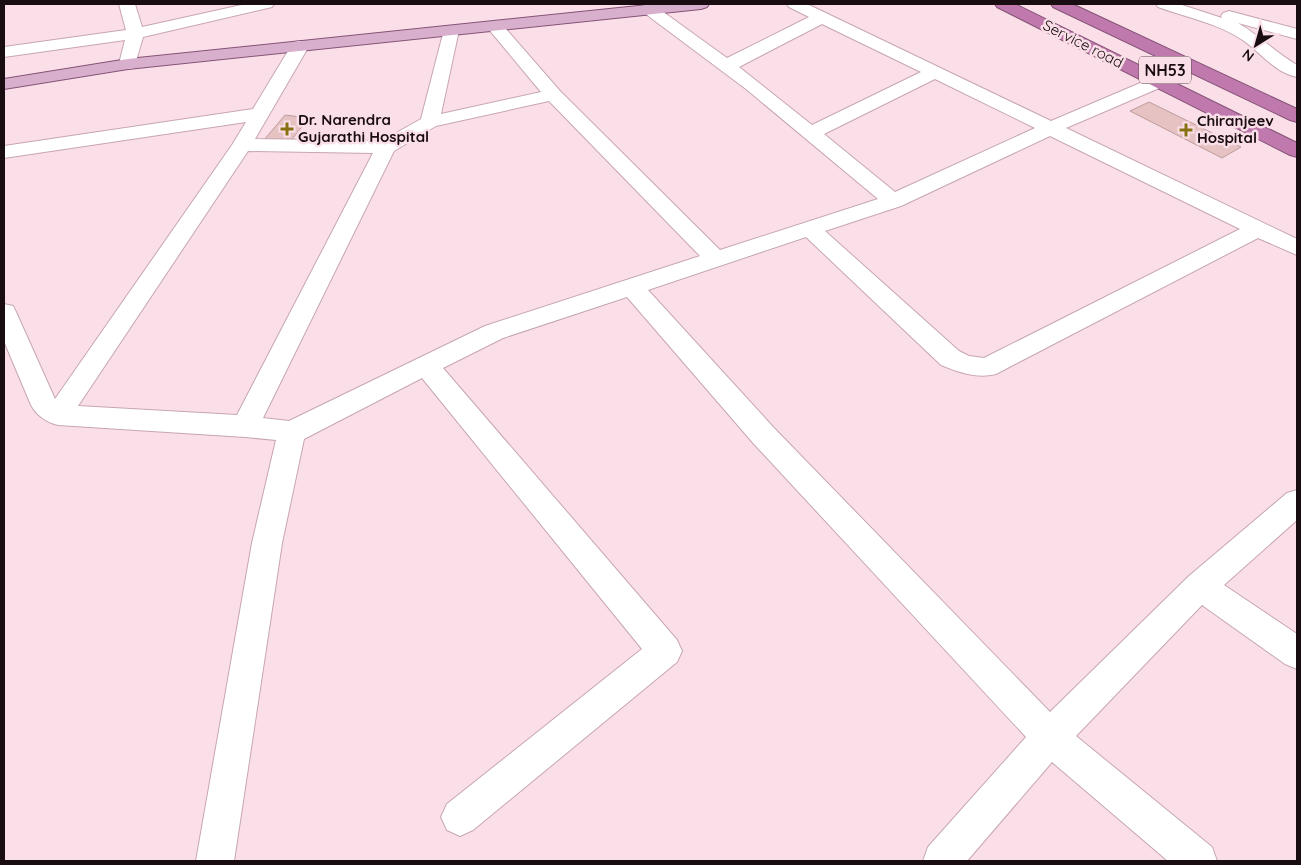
<svg xmlns="http://www.w3.org/2000/svg" width="1301" height="865" viewBox="0 0 1301 865" font-family="Quicksand,sans-serif">
	<rect width="100%" height="100%" fill="#fbdfe8"/>
	<!-- building -->
	<g fill="#e6c2c3" stroke="#be9b9c">
		<polygon points="1149,102 1241,147 1222,158 1130,111"/>
		<polygon points="285,115 309,118 289,143 264,140"/>
	</g>
	<g fill="none" stroke-linecap="round" stroke-linejoin="round">
		<defs>
			<g id="street">
				<polygon points="119,4 135,4 142,27 246,4 274,4 272,7 143,37 134,68 128,69 122,68 119,64 125,40 4,57 4,47 126,30"/>
				<path d="M649 4 655 6 727 58 809 17 789 7 787 4H807L1051 121 1152 78 1158 77 1164 78 1167 82 1164 86 1066 128 1297 239V255L1258 238 996 374C977 379 958 372 941 365L806 237 648 290 774 428 1050 712 1189 576 1287 493 1297 490V520L1224 585 1297 634V669L1285 664 1202 605 1076 736 1212 847 1217 861H1168L1052 762 967 861H923L928 847 1026 737 754 444 627 297 503 338 443 368 677 640 682 651 677 662 473 830 460 836 447 830 441 817 447 804 642 649 422 378 304 439 282 543 234 861H196L252 543 276 440 245 437 58 425C46 422 37 416 31 405L4 341V304L13 306 16 312 55 399 232 145 246 122 4 158V146L253 109 291 46 294 42 300 41 306 42 309 46 255 139 382 141 421 119 445 26H457L459 30 441 114 541 92 486 26 488 22H500L560 91 720 250 878 199 746 89 643 12 641 9 643 6ZM822 24 921 72 812 125 739 67ZM935 79 1035 128 895 192 824 134ZM549 101 700 256 485 326 289 421 263 418 394 151 436 126ZM1050 136 1240 229 984 358 969 356 959 351 825 231 901 206ZM248 151 373 153 237 415 78 406Z"/>
				<path d="M1156 4H1179L1222 18 1221 16 1223 13 1229 11 1297 29V39L1238 23C1259 35 1276 53 1297 65V77C1273 72 1260 51 1241 39 1217 23 1185 17 1158 7Z"/>
			</g>
			<polygon id="primary" points="657,4 709,4 707,7 701,9 128,69 4,89 4,79 128,59"/>
			<g id="highway">
				<polygon points="995,4 1015,4 1297,143 1297,157 1290,155 997,7"/>
				<polygon points="1051,4 1072,4 1297,109 1297,122 1290,120 1053,7"/>
			</g>
		</defs>
		<!-- street casing -->
		<use href="#street" stroke="#c7a6b1" stroke-width="2"/>
		<!-- primary casing -->
		<use href="#primary" stroke="#855376" stroke-width="2"/>
		<!-- highway casing -->
		<use href="#highway" stroke="#855376" stroke-width="2"/>
		<!-- street -->
		<use href="#street" fill="#fff" fill-rule="evenodd"/>
		<!-- primary -->
		<use href="#primary" fill="#d9afce" fill-rule="evenodd"/>
		<!-- highway -->
		<use href="#highway" fill="#bf79ad" fill-rule="evenodd"/>
	</g>
	<!-- markers -->
	<g fill="#877112" stroke="#fbdfe8" stroke-width="2">
		<path d="M284.5 121.5h5v5h5v5h-5v5h-5v-5h-5v-5h5z"/>
		<path d="M1183.5 122.5h5v5h5v5h-5v5h-5v-5h-5v-5h5z"/>
	</g>
	<g text-anchor="middle" stroke-width="5" stroke-linejoin="round" paint-order="stroke">
		<!-- far-street labels -->
		<g font-size="15" fill="#190d11" stroke="#fbdfe8">
			<text transform="translate(1083 44) rotate(27)" y="5">Service road</text>
		</g>
		<!-- far-poi labels -->
		<g font-size="15" font-weight="bold" fill="#190d11" stroke="#fbdfe8" text-anchor="start">
			<text x="298" y="125">Dr. Narendra<tspan x="298" dy="17">Gujarathi Hospital</tspan></text>
			<text x="1197" y="126">Chiranjeev<tspan x="1197" dy="17">Hospital</tspan></text>
		</g>
		<!-- shield labels -->
		<rect fill="#fbdfe8" stroke="#5d4c52" stroke-width="1" x="1139" y="56.5" width="52" height="27" rx="4"/>
		<g font-size="16" font-weight="bold" fill="#190d11">
			<text x="1165" y="76">NH53</text>
		</g>
	</g>
	<!-- border -->
	<rect width="1301" height="865" fill="none" stroke="#190d11" stroke-width="10"/>
	<!-- north arrow -->
	<g transform="translate(1256 45) rotate(217)" stroke="#fbdfe8" stroke-width="4" paint-order="stroke">
	<path d="M0-4L9 19L0 12L-9 19Z" fill="#190d11"/>
	<text y="-8" font-size="14" font-weight="bold" text-anchor="middle" fill="#190d11">N</text>
	</g>
</svg>
